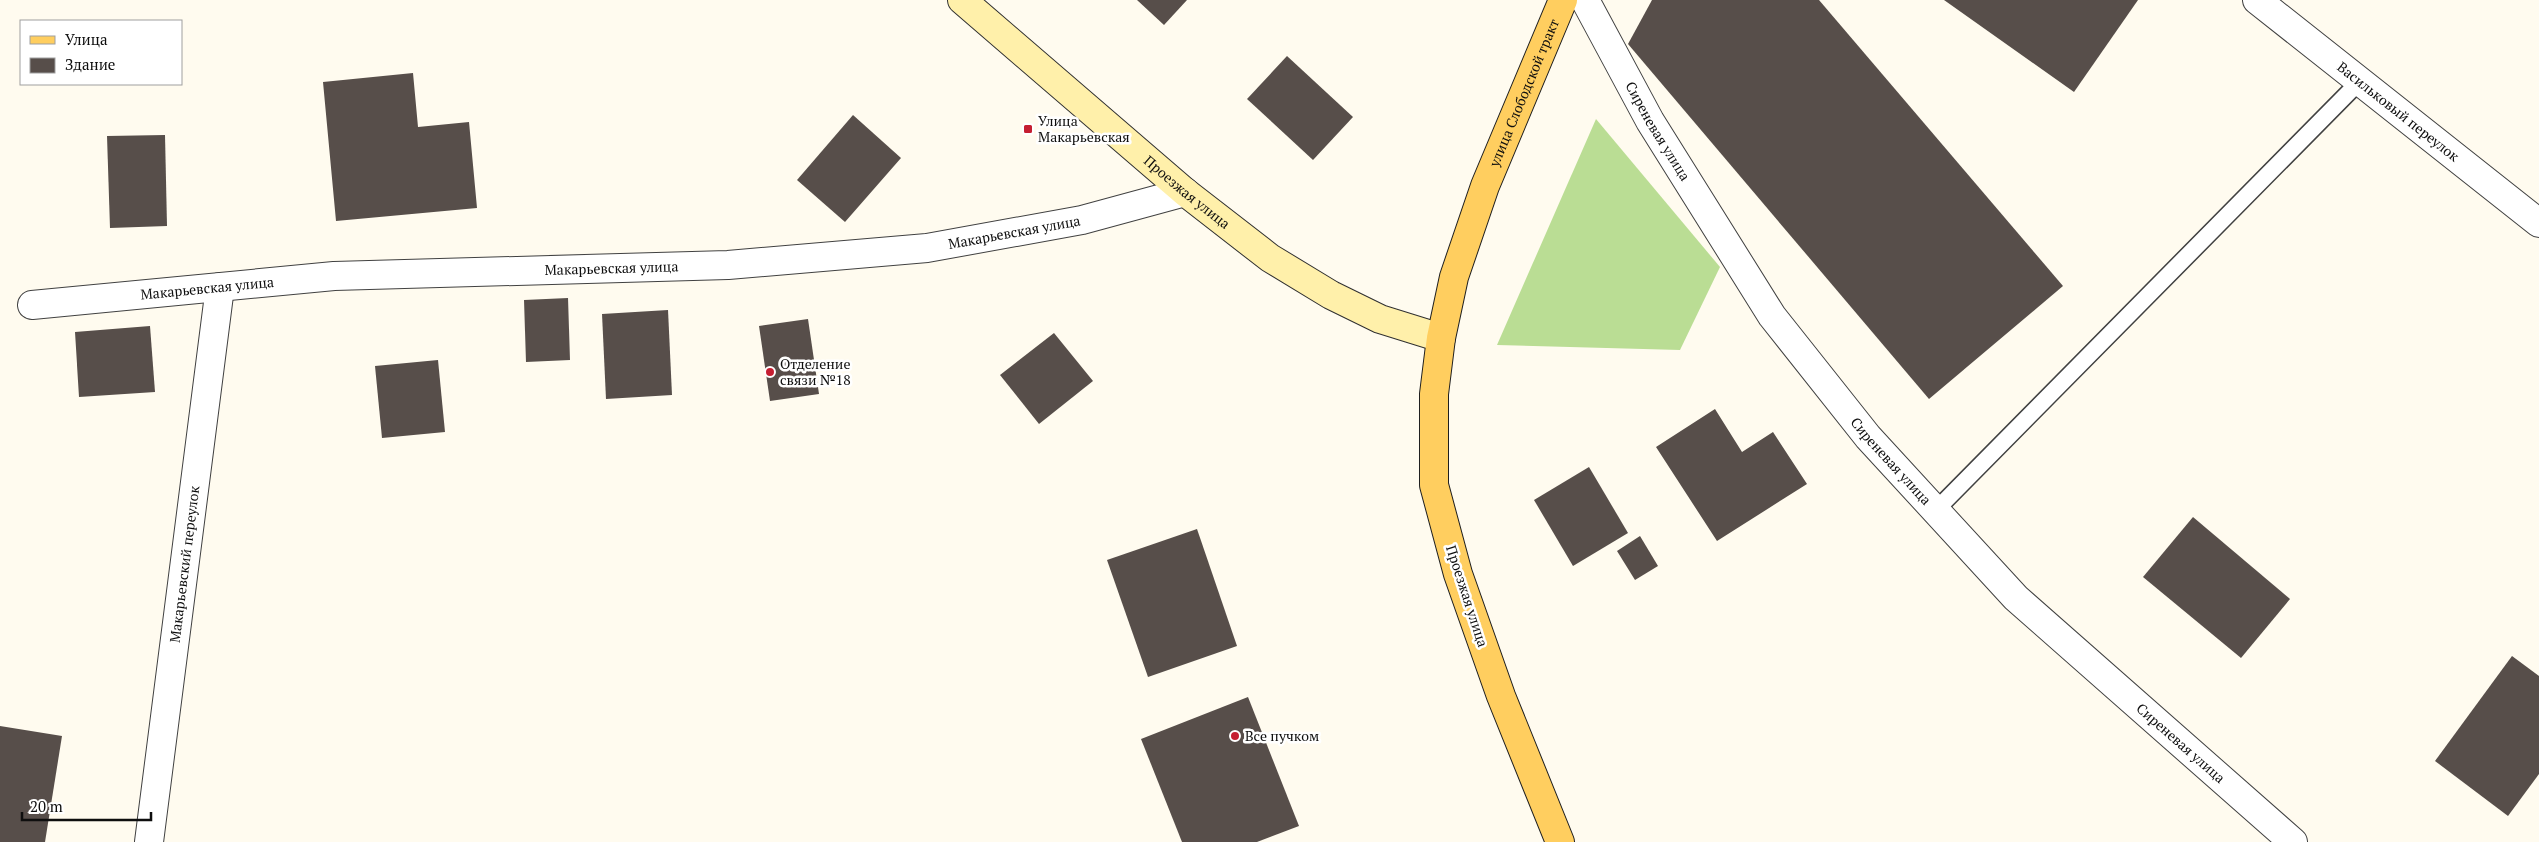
<svg xmlns="http://www.w3.org/2000/svg" width="2539" height="842" viewBox="0 0 2539 842" font-family="'PT Serif',serif">
	<rect width="100%" height="100%" fill="#fffbef"/>
	<!-- forest -->
	<polygon fill="#badd94" points="1596,119 1720,267 1680,350 1497,345"/>
	<!-- building -->
	<g fill="#574e4a">
		<polygon points="1137,0 1187,0 1164,25"/>
		<polygon points="1652,0 1819,0 2063,286 1929,399 1628,44"/>
		<polygon points="1944,0 2138,0 2074,92"/>
		<polygon points="1287,56 1353,117 1313,160 1247,99"/>
		<polygon points="413,73 418,127 469,122 477,208 336,221 323,82"/>
		<polygon points="853,115 901,158 845,222 797,180"/>
		<polygon points="165,135 167,226 110,228 107,136"/>
		<polygon points="568,298 570,360 526,362 524,300"/>
		<polygon points="668,310 672,395 606,399 602,314"/>
		<polygon points="808,319 819,394 770,401 759,326"/>
		<polygon points="150,326 155,392 79,397 75,332"/>
		<polygon points="1054,333 1093,381 1039,424 1000,375"/>
		<polygon points="438,360 445,432 382,438 375,366"/>
		<polygon points="1715,409 1742,452 1773,432 1807,484 1717,541 1656,447"/>
		<polygon points="1589,467 1628,533 1573,566 1534,500"/>
		<polygon points="2193,517 2290,599 2241,658 2143,577"/>
		<polygon points="1197,529 1237,646 1148,677 1107,560"/>
		<polygon points="1640,536 1658,566 1635,580 1617,551"/>
		<polygon points="2512,656 2539,676 2539,774 2508,816 2435,761"/>
		<polygon points="1248,697 1299,826 1257,842 1182,842 1141,739"/>
		<polygon points="0,726 62,736 45,842 0,842"/>
	</g>
	<g fill="none" stroke-linecap="round" stroke-linejoin="round">
		<defs>
			<polyline id="lane" points="1935,511 2360,81"/>
			<g id="street">
				<path id="s1" d="M1585 0 1650 121 1772 316 1868 437 2016 598 2293 842"/>
				<path id="s2" d="M2257 0 2539 223"/>
				<path id="s3" d="M32 305 334 276 728 265 927 248 1082 220 1185 192"/>
				<path id="s4" d="M149 842 220 287"/>
			</g>
			<g id="secondary">
				<path id="s5" d="M962 0 1185 192 1270 258 1331 295 1380 319 1441 338"/>
			</g>
			<g id="primary">
				<path id="s6" d="M1560 842 1501 696 1458 574 1434 485V394L1441 338 1454 277 1485 186 1563 0"/>
			</g>
		</defs>
		<!-- lane casing -->
		<use href="#lane" stroke="#414141" stroke-width="19"/>
		<!-- street casing -->
		<use href="#street" stroke="#414141" stroke-width="30"/>
		<!-- secondary casing -->
		<use href="#secondary" stroke="#303030" stroke-width="30"/>
		<!-- primary casing -->
		<use href="#primary" stroke="#1f1f1f" stroke-width="30"/>
		<!-- lane -->
		<use href="#lane" stroke="#fff" stroke-width="16"/>
		<!-- street -->
		<use href="#street" stroke="#fff" stroke-width="28"/>
		<!-- secondary -->
		<use href="#secondary" stroke="#fff0aa" stroke-width="28"/>
		<!-- primary -->
		<use href="#primary" stroke="#ffce5f" stroke-width="28"/>
	</g>
	<!-- markers -->
	<g fill="#c51e31" stroke="#fff" stroke-width="2">
		<rect x="1023" y="124" width="10" height="10" rx="2.5"/>
		<circle cx="770" cy="372" r="5"/>
		<circle cx="1235" cy="736" r="5"/>
	</g>
	<g text-anchor="middle" stroke-width="5" stroke-linejoin="round" paint-order="stroke">
		<!-- street labels -->
		<g font-size="14" fill="#0e0e0e" stroke="#fff">
			<text dy="5" stroke="none"><textPath href="#s6" startOffset="786">улица Слободской тракт</textPath></text>
			<text dy="5" stroke="none"><textPath href="#s2" startOffset="180">Васильковый переулок</textPath></text>
			<text dy="5" stroke="none"><textPath href="#s1" startOffset="150">Сиреневая улица</textPath></text>
			<text dy="5" stroke="none"><textPath href="#s5" startOffset="296">Проезжая улица</textPath></text>
			<text dy="5" stroke="none"><textPath href="#s3" startOffset="986">Макарьевская улица</textPath></text>
			<text dy="5" stroke="none"><textPath href="#s3" startOffset="581">Макарьевская улица</textPath></text>
			<text dy="5" stroke="none"><textPath href="#s3" startOffset="176">Макарьевская улица</textPath></text>
			<text dy="5" stroke="none"><textPath href="#s1" startOffset="555">Сиреневая улица</textPath></text>
			<text dy="5" stroke="none"><textPath href="#s4" startOffset="280">Макарьевский переулок</textPath></text>
			<text transform="translate(1467 596) rotate(72)" y="5">Проезжая улица</text>
			<text dy="5" stroke="none"><textPath href="#s1" startOffset="960">Сиреневая улица</textPath></text>
		</g>
		<!-- poi labels -->
		<g font-size="14" fill="#0e0e0e" stroke="#fff" text-anchor="start">
			<text x="1038" y="126">Улица<tspan x="1038" dy="16">Макарьевская</tspan></text>
			<text x="780" y="369">Отделение<tspan x="780" dy="16">связи №18</tspan></text>
			<text x="1245" y="741">Все пучком</text>
		</g>
	</g>
	<!-- legend -->
	<rect x="20" y="20" width="162" height="65" fill="#ffffff" stroke="#9f9f9f"/>
	<rect x="30" y="36" width="25" height="8" fill="#ffce5f" stroke="#9f9f9f"/>
	<text x="65" y="45" font-size="15" fill="#0e0e0e">Улица</text>
	<rect x="30" y="58" width="25" height="15" fill="#574e4a" stroke="#9f9f9f"/>
	<text x="65" y="70" font-size="15" fill="#0e0e0e">Здание</text>
	<!-- scale -->
	<path d="M22 812v8h129v-8" fill="none" stroke="#0e0e0e" stroke-width="2.5"/>
	<text x="30" y="812" font-size="15" fill="#0e0e0e" stroke="#ffffff" stroke-width="4" paint-order="stroke">20 m</text>
</svg>
